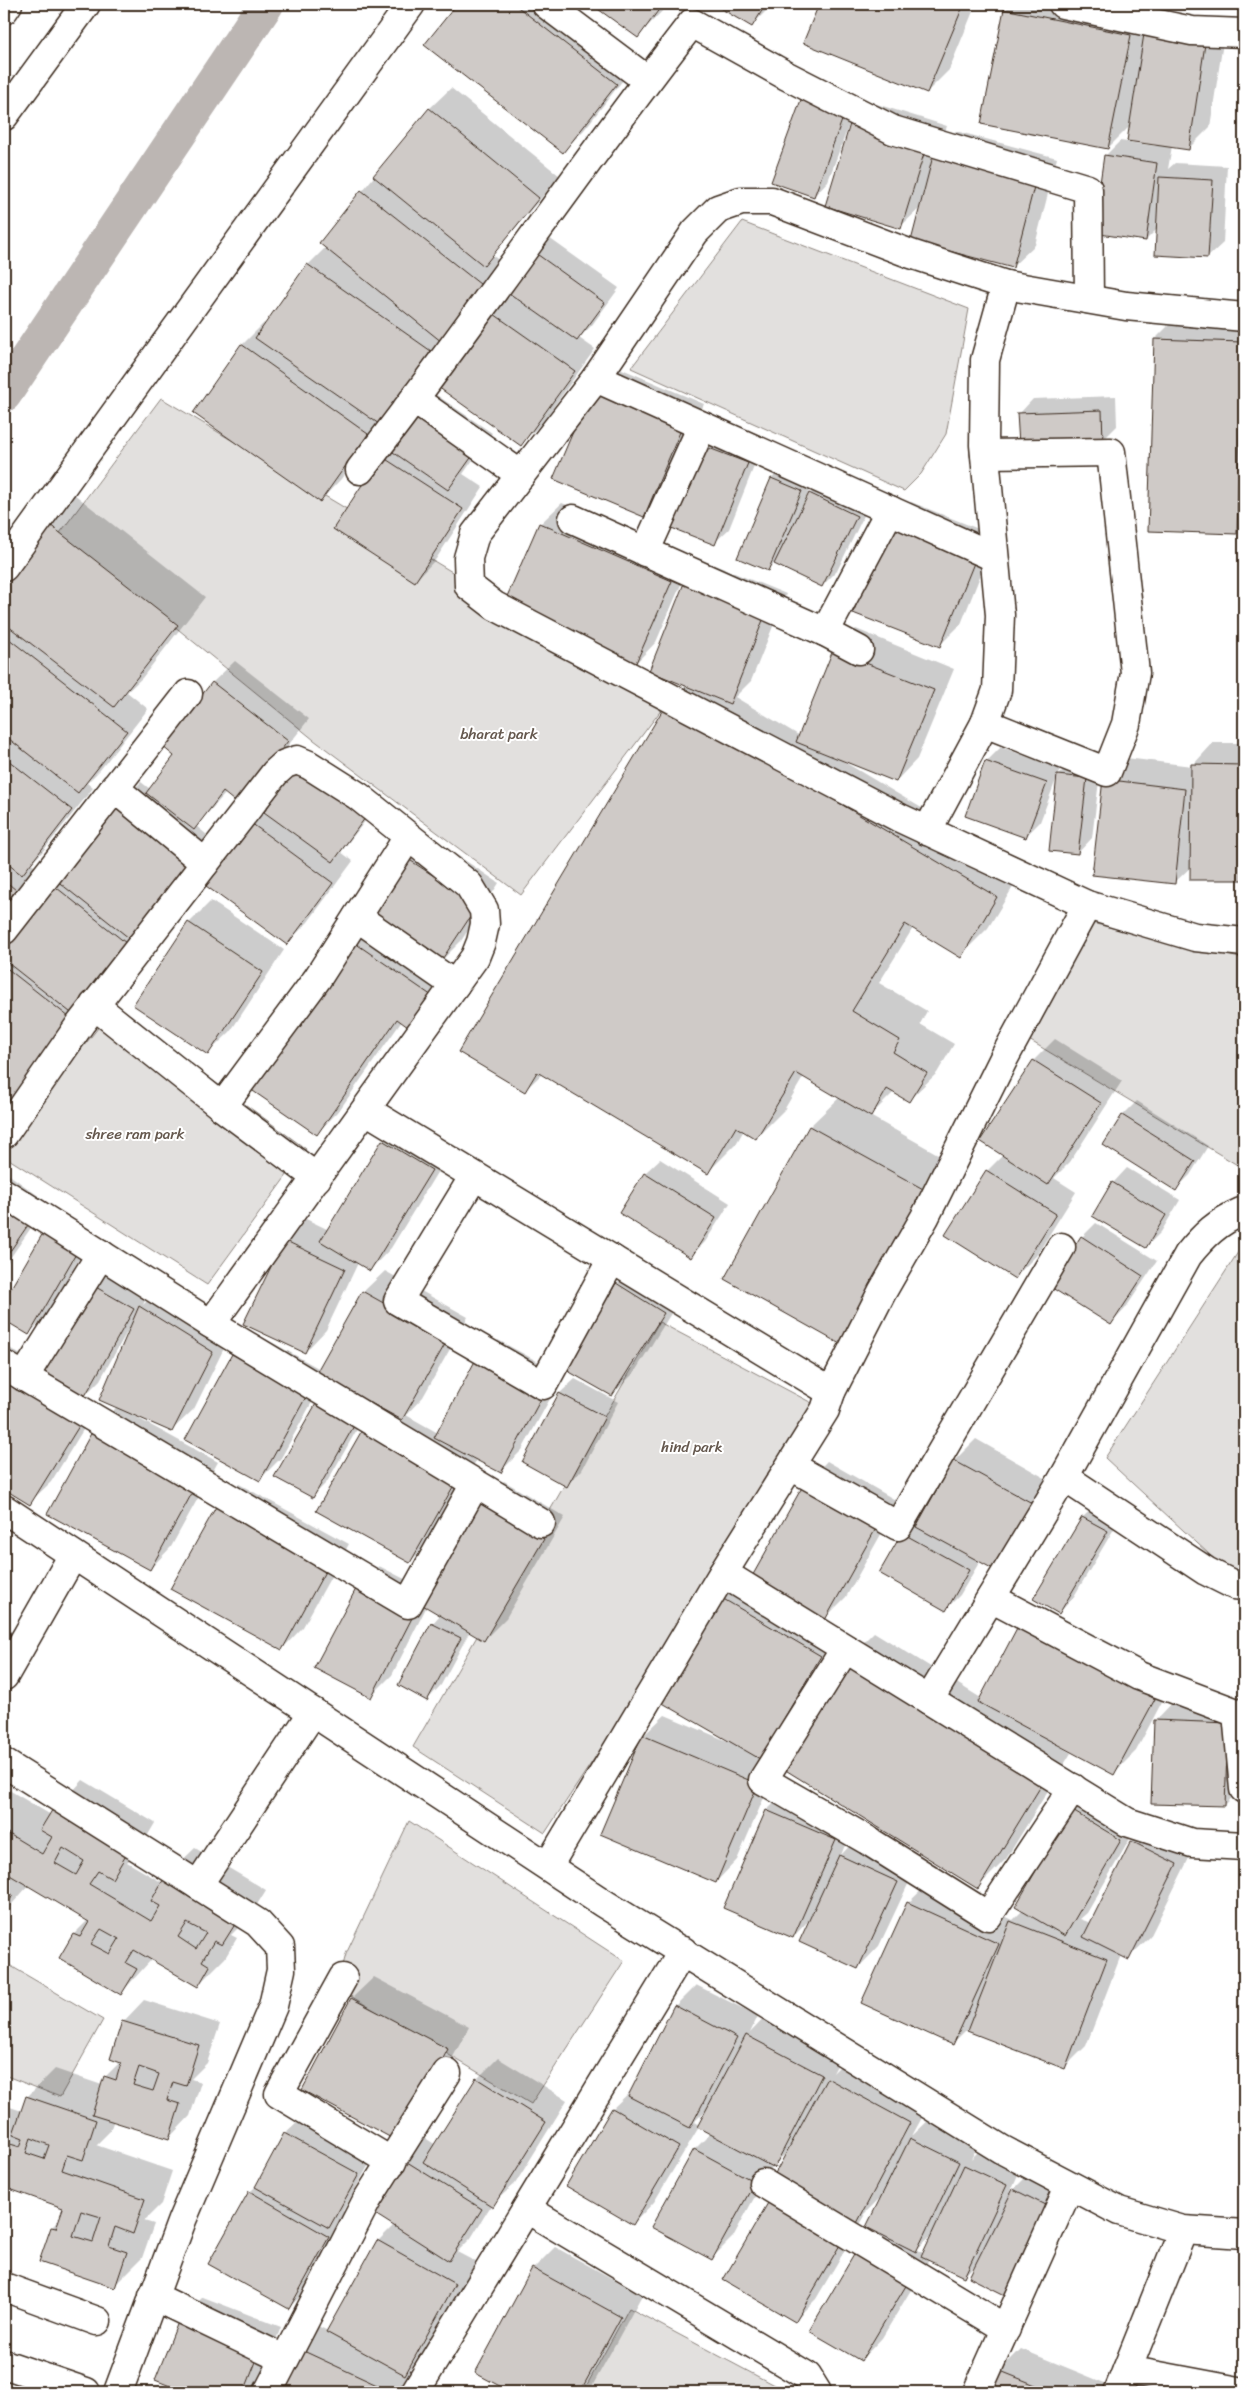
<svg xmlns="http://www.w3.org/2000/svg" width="1248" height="2396" viewBox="0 0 1248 2396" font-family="Sriracha,sans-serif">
	<rect width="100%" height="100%" fill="#fff"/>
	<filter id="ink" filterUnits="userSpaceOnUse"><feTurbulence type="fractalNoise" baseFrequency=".02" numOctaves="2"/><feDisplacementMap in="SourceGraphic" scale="10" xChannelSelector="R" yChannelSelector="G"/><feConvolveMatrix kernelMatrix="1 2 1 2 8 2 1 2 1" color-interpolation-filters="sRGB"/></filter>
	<g filter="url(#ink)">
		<!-- green -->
		<g fill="#e2e0de" stroke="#8e857e">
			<polygon points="742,222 969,309 946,434 921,474 904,491 631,368"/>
			<polygon points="161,398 668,701 521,895 314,740 60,533"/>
			<polygon points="1079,920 1244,959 1244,1169 1024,1037"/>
			<polygon points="114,1008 306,1149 207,1285 4,1156 4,1146"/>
			<polygon points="1244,1243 1244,1578 1236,1579 1105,1458"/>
			<polygon points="659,1322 825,1410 545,1833 413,1747"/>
			<polygon points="409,1821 624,1961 531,2104 337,1988 346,1954"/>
			<polygon points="4,1962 103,2020 60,2097 4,2075"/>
			<polygon points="629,2308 787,2392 583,2392"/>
		</g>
		<!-- shadow -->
		<g fill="#0003" fill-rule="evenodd">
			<polygon points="458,4 563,4 637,62 584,130 563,151 426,45"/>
			<polygon points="593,4 669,4 638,36"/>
			<polygon points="715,4 773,4 752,25"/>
			<polygon points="821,4 976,4 949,70 927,92 805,42"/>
			<polygon points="1011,4 1104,4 1226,23 1210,127 1188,149 1172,146 1168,169 1175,163 1227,166 1223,243 1208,257 1157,229 1146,240 1105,156 1120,141 1156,146 1157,144 1131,125 1108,148 1006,10"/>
			<polygon points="451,88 560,176 492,255 506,266 386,416 341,479 320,501 194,412 242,345 264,323 266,325 308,265 326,247 320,243 429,109"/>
			<polygon points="803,98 859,98 828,181 814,196"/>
			<polygon points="873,103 947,126 940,147 956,131 1057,158 1035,245 1013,266 921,207 900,227 851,125"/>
			<polygon points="549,238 619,288 592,325 579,338 595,349 542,423 521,444 492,313 512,294 535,253"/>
			<polygon points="1183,311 1244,313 1244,524 1236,533 1155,339"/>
			<polygon points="615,366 704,404 665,494 644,516"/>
			<polygon points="435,394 492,433 463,474 483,487 436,559 415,581 335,528 421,408"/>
			<polygon points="1116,396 1117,426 1102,441 1019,414 1033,399"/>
			<polygon points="717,431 761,449 729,529 714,543 702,446"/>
			<polygon points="787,464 815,476 807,497 825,479 871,501 837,571 822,586 774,563 767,570 739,557 772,478"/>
			<polygon points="74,494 205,597 142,678 127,692 148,709 100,770 87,783 93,788 43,851 31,864 36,867 4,908 4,579 46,522"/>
			<polygon points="911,502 996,536 961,624 940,645 889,524"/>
			<polygon points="562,503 692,559 656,642 635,664 540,524"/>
			<polygon points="707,562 786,594 751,681 735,697 800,736 834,651 856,629 954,669 917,759 896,781 841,760 1024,869 988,928 960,956 913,928 879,983 927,1011 920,1024 954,1044 937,1073 909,1100 894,1092 870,1116 952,1162 867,1314 725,1279 810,1126 840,1097 804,1076 784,1110 756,1138 744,1130 736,1144 708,1172 542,1074 525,1090 669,702 686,685 686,583"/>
			<polygon points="235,661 309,719 260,781 226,793 196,826 211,838 4,1125 4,962 6,960 4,958 4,946 120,804 141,782 150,789 176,756 164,746 213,682"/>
			<polygon points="1213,743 1244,743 1244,879 1191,878 1192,866 1174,883 1104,780 1126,758 1192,766"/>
			<polygon points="1001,747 1060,769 1057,776 1073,761 1101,764 1092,838 1078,853 1057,777 1040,822 1026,836 986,762"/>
			<polygon points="379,803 341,852 353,861 308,922 287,943 252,824 268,809"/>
			<polygon points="425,834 499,883 461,941 438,964 455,976 402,1021 338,1112 317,1133 252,1088 365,914"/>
			<polygon points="211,901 284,950 230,1032 208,1053 189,923"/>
			<polygon points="1055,1039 1122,1081 1070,1162 1054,1178 1076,1192 1036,1256 1015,1277 987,1171 1003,1155 982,1141 1034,1060"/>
			<polygon points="1137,1101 1208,1146 1190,1175 1175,1190 1104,1144 1123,1115"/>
			<polygon points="405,1119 452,1148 391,1248 370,1270 358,1263 326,1330 305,1352 285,1240 306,1219 329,1230 383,1141"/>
			<polygon points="660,1159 730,1203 705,1242 690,1257 620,1212 645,1173"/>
			<polygon points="1127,1168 1180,1200 1161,1232 1146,1247 1113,1183"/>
			<polygon points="4,1171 48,1203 4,1267"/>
			<polygon points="1096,1223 1157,1261 1125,1309 1111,1324 1082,1237"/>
			<polygon points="44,1233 91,1238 44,1319 29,1333 4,1319 4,1302"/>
			<polygon points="638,1262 685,1291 634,1373 612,1395 617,1284"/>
			<polygon points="103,1268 148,1294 143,1305 162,1286 233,1330 194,1409 172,1430 135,1414 134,1416 218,1462 171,1547 150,1569 95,1428 117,1407 133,1324 132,1323 100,1380 85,1395 99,1404 51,1482 29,1503 4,1487 4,1351 8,1347 41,1368"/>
			<polygon points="385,1271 468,1317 423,1397 406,1415 438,1433 476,1362 498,1340 563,1375 522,1450 500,1472 477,1459 431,1540 410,1562 366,1426 383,1409 372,1403 327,1482 312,1497 322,1396 326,1377 281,1458 259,1480 233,1355 255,1333 320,1369 363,1292"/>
			<polygon points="575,1379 618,1402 582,1470 567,1485 524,1462 560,1393"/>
			<polygon points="976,1439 1052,1482 1016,1547 980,1561 960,1595 946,1609 880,1573 917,1519 921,1521 954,1461"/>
			<polygon points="827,1461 899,1502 846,1597 824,1619 761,1584 841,1634 779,1763 737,1860 716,1882 643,1736 665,1715 727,1741 721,1597 743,1576 751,1581 806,1483"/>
			<polygon points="504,1481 565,1517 506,1618 484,1640 470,1631 441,1685 427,1700 432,1624 441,1614 427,1606 392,1675 371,1696 358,1588 379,1566 430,1592 482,1503"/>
			<polygon points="239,1484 349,1544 303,1627 282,1649 218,1506"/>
			<polygon points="1098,1503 1121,1517 1073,1598 1059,1613 1035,1599 1083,1517"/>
			<polygon points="1040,1606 1175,1677 1136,1751 1114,1773 1062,1745 1061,1747 1071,1753 1006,1859 978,1887 846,1660 874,1632 981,1698 1019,1627"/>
			<polygon points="1176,1699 1244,1702 1244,1785 1225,1805 1155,1721"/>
			<polygon points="83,1780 155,1823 139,1850 127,1862 163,1883 167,1875 195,1848 266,1890 250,1916 231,1935 237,1938 225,1958 197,1986 152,1959 121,1993 61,1957 74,1934 88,1920 29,1885 4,1913 4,1787 51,1815"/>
			<polygon points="789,1789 856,1818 841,1855 861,1834 919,1861 879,1946 858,1968 810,1919 793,1937 767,1810"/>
			<polygon points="1093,1790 1142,1818 1087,1913 1080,1919 1091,1923 1132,1841 1154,1820 1197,1842 1150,1937 1128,1958 1121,1955 1086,2046 1065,2067 971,2025 952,2044 908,1903 930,1882 1013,1920 1023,1910 1072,1811"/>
			<polygon points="374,1977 469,2027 420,2119 304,2089 352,1998"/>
			<path d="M696 1985 758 2016 750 2033 768 2014 843 2054 833 2073 849 2057 931 2101 912 2136 932 2117 980 2141 971 2159 979 2151 1020 2170 1010 2193 1028 2175 1063 2192 1019 2279 1005 2294 977 2263 964 2276 929 2260 882 2338 861 2360 859 2249 877 2231 881 2197 863 2215 865 2216 816 2299 795 2320 773 2197 788 2152 772 2165 733 2237 711 2259 652 2227 695 2149 711 2133 699 2127 654 2202 633 2224 612 2109 633 2089 675 2006ZM706 2110 699 2125 694 2122ZM934 2233 924 2254 917 2249Z"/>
			<polygon points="144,2000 220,2024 207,2063 191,2079 201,2082 190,2116 169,2138 114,2120 110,2131 96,2145 172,2171 161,2204 144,2221 154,2224 142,2258 114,2286 52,2227 60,2219 65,2207 7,2187 4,2195 4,2105 22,2111 27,2097 55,2069 102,2085 105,2077 120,2062 123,2022"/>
			<polygon points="498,2058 567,2100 515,2184 492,2204 471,2238 457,2252 476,2262 426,2352 410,2369 419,2373 410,2392 275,2392 296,2348 318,2326 328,2331 378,2241 394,2225 366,2207 419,2134 436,2145 477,2079"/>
			<polygon points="300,2120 372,2159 343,2211 350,2215 310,2286 289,2308 250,2192 259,2183 285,2134"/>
			<polygon points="555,2247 642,2295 589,2392 513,2392 476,2372 533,2269"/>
			<polygon points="203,2297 281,2327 257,2389 254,2392 189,2392 157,2380 181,2318"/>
			<polygon points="1021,2349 1107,2384 1105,2392 993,2392 999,2371"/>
		</g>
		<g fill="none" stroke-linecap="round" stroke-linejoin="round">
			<!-- canal -->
			<polyline stroke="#bcb6b3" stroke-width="36" points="4,394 266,4"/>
		</g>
		<!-- building -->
		<g fill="#cfcac7" stroke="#3b2a1e" fill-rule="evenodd">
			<polygon points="457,4 514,4 617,84 563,153 424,45"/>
			<polygon points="591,4 663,4 638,38"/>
			<polygon points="713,4 766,4 752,27"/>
			<polygon points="819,4 964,4 927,93 803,43"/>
			<polygon points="1004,9 1131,35 1108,149 981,124"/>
			<polygon points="1144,34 1205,44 1189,150 1127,141"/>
			<polygon points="802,97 845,112 814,197 771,182"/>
			<polygon points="429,108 539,198 484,266 373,176"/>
			<polygon points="850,124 926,147 901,229 825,206"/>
			<polygon points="934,152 1036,179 1013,268 911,241"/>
			<polygon points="1104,155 1157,163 1146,241 1093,233"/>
			<polygon points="1159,177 1213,180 1208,258 1155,255"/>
			<polygon points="361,190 485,288 442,342 319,243"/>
			<polygon points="534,252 605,303 577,341 506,291"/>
			<polygon points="307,264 431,351 379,424 255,338"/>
			<polygon points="491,312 575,371 521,446 438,387"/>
			<polygon points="1154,339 1242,342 1237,534 1148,531"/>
			<polygon points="241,344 368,434 320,502 193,413"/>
			<polygon points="592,387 683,425 644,517 553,479"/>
			<polygon points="420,407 478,448 448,490 390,450"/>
			<polygon points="1102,410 1103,442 1019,445 1017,413"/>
			<polygon points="701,445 748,463 715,545 669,527"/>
			<polygon points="381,456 463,509 415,582 333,529"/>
			<polygon points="771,478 802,491 768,571 737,558"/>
			<polygon points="809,493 857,516 822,587 774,564"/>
			<polygon points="45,521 178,625 114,707 4,623 4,577"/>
			<polygon points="539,523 672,581 635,665 502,608"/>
			<polygon points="888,523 976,558 940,647 853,613"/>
			<polygon points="684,583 765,615 730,704 649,671"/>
			<polygon points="4,635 127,731 78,793 4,735"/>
			<polygon points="833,650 934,690 896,782 796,742"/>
			<polygon points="212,682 288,741 239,805 223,792 194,830 146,793 174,756 162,746"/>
			<polygon points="668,701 997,897 961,958 905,924 852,1011 900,1040 893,1052 927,1073 909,1102 887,1089 871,1117 796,1073 756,1139 736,1127 708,1174 537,1072 525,1092 458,1052"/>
			<polygon points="4,757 72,810 22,875 4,861"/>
			<polygon points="985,761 1047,783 1026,838 965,816"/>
			<polygon points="1191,764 1244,765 1244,880 1190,880"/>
			<polygon points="296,768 365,818 333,862 264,812"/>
			<polygon points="1057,775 1087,778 1078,854 1049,851"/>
			<polygon points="1103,779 1185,789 1175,884 1092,875"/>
			<polygon points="119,803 191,860 129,938 56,880"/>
			<polygon points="251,823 333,883 287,945 206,886"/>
			<polygon points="402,855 478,905 439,964 363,914"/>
			<polygon points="4,880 16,890 4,905"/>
			<polygon points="52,884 131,947 75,1016 4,960 4,944"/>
			<polygon points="188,922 263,972 208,1055 133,1005"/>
			<polygon points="352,941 435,998 412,1030 397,1019 317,1135 250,1089"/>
			<polygon points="4,966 74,1021 4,1110"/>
			<polygon points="1033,1060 1101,1103 1048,1185 980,1141"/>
			<polygon points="1122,1115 1195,1161 1176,1191 1103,1145"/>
			<polygon points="809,1126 925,1190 840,1344 724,1279"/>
			<polygon points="382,1140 432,1170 370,1271 320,1241"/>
			<polygon points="986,1170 1056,1214 1015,1279 945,1235"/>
			<polygon points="644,1173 716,1218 691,1258 619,1213"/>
			<polygon points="1112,1182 1166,1215 1146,1248 1092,1216"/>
			<polygon points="4,1208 28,1225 4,1260"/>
			<polygon points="43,1233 77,1252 29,1335 4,1320 4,1300"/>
			<polygon points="1081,1236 1143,1276 1111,1325 1049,1286"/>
			<polygon points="284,1240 345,1269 305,1353 243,1324"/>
			<polygon points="87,1282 134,1309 85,1396 39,1369"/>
			<polygon points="616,1283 664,1313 612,1396 566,1370"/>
			<polygon points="362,1291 448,1339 402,1420 316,1373"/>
			<polygon points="139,1306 213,1352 172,1432 99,1400"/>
			<polygon points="232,1354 307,1395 260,1481 185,1440"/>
			<polygon points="475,1361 542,1397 501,1473 434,1438"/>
			<polygon points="4,1379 79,1426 30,1505 4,1489"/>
			<polygon points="559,1393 605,1417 567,1487 522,1462"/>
			<polygon points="321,1395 359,1417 313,1498 274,1477"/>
			<polygon points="365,1425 458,1478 410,1563 316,1511"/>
			<polygon points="94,1428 197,1484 150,1570 47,1514"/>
			<polygon points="953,1460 1032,1503 995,1570 916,1527"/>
			<polygon points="805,1482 879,1523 825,1620 750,1580"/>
			<polygon points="481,1502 544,1539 484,1641 421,1604"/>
			<polygon points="217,1505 328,1566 282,1650 170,1589"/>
			<polygon points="1082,1517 1108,1531 1059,1614 1033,1599"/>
			<polygon points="902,1533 969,1570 946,1611 879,1573"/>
			<polygon points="357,1587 413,1616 371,1698 314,1668"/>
			<polygon points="720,1597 821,1656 760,1759 659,1701"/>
			<polygon points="431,1623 461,1638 427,1701 398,1685"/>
			<polygon points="1018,1626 1155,1699 1114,1775 978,1702"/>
			<polygon points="845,1659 1044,1781 978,1889 779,1766"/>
			<polygon points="1154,1720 1228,1723 1225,1806 1151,1804"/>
			<polygon points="642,1735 758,1784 716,1883 600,1834"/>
			<path d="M54 1807 128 1852 112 1879 98 1871 89 1884 151 1921 160 1906 151 1901 166 1875 239 1918 222 1945 214 1941 202 1961 210 1966 198 1987 134 1950 126 1963 137 1969 121 1995 59 1958 73 1934 80 1937 89 1922 8 1874 4 1880V1831L42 1854 52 1837 40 1830ZM63 1848 84 1861 76 1875 55 1863ZM187 1923 206 1933 196 1949 178 1937ZM101 1929 119 1939 110 1954 91 1944Z"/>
			<polygon points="766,1810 836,1840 793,1938 723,1908"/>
			<polygon points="1071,1810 1121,1840 1065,1936 1015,1907"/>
			<polygon points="1131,1841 1177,1864 1129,1960 1083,1937"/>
			<polygon points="839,1855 898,1882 858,1969 799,1942"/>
			<polygon points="4,1889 13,1895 4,1910"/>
			<polygon points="907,1902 999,1944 953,2045 861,2003"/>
			<polygon points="1010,1921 1107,1959 1065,2069 967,2031"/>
			<polygon points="351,1998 448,2049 399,2142 302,2090"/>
			<polygon points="674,2005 737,2038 690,2128 628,2096"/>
			<path d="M122 2021 199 2045 186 2086 173 2082 167 2100 180 2104 169 2139 92 2115 104 2076 116 2080 121 2063 110 2059ZM139 2067 159 2074 153 2091 133 2085Z"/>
			<polygon points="746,2035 822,2075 774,2168 697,2127"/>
			<polygon points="476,2078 546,2122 493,2207 423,2162"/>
			<polygon points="827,2078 910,2123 856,2225 772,2179"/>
			<path d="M26 2096 96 2120 83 2160 67 2155 62 2170 145 2199 133 2234 115 2227 109 2246 127 2252 115 2288 39 2262 51 2227 56 2228 63 2208 4 2187V2142L20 2147 23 2138 13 2134ZM31 2138 49 2145 44 2159 26 2153ZM81 2211 101 2217 93 2242 73 2236Z"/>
			<polygon points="612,2108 679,2147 633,2225 566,2186"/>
			<polygon points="284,2133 359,2174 329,2228 255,2187"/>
			<polygon points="910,2138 959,2162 916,2252 866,2227"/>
			<polygon points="694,2149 755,2182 712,2260 651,2227"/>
			<polygon points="396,2155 482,2209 449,2261 364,2207"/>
			<polygon points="964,2165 1007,2185 964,2277 921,2257"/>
			<polygon points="1013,2189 1049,2207 1005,2295 969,2277"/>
			<polygon points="249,2191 329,2237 289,2309 208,2264"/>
			<polygon points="772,2196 844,2238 795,2322 723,2280"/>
			<polygon points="377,2240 455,2284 405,2375 326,2332"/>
			<polygon points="858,2248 910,2279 861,2361 809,2331"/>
			<polygon points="532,2268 621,2317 580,2392 511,2392 475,2373"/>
			<polygon points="180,2317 261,2349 244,2392 185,2392 155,2380"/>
			<polygon points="295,2347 392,2392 274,2392"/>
			<polygon points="998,2370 1053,2392 991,2392"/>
		</g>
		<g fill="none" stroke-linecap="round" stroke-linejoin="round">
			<defs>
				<g id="minor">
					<polyline points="546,4 647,80"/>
					<polyline points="1244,317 1126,306 1006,285 911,254 772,201 741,201 718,209 695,232 596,378 475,534 468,558 469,586 495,606 900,818 1087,905 1195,937 1244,942"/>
					<polyline points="596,378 994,557"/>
					<polyline points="415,400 521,475"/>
					<polyline points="985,454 1111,452 1135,673 1126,724 1107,772 985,723"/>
					<path d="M360 470C474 324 578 169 692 23L787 76 893 130 1088 189 1089 299"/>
					<polyline points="573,519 825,632 859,650"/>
					<polyline points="645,552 702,426"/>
					<polyline points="4,567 411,4"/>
					<polyline points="825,632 890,510"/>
					<polyline points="114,788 205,863"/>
					<polyline points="927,831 985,723 997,690 1000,615 984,445 985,360 1006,285"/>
					<polyline points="357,917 455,985"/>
					<polyline points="4,930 188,694"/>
					<polyline points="94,1005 222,1107 317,1178"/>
					<polyline points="222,1107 317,979 408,837"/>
					<polyline points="366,1110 831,1392"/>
					<polyline points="4,1134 81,1023 275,773 285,764 297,760 309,765 358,796 469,885 484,910 485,924 481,942 475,957 211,1324"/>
					<polyline points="474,1176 398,1301 543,1385 612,1259"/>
					<polyline points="4,1193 211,1324 541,1523"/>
					<polyline points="4,1365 408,1604 475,1484"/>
					<polyline points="24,1377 101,1254"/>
					<polyline points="791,1466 898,1526 1061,1247"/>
					<polyline points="1064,1477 1206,1571 1234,1585 1244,1586"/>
					<polyline points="4,1509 603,1903 1001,2149 1119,2211 1183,2230 1244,2234"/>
					<polyline points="723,1573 1127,1822 1192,1843 1244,1846"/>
					<polyline points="991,1598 1139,1676 1237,1713 1244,1789"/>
					<polyline points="845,1649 763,1780 867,1840 988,1916 1073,1788"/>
					<polyline points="4,1676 73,1555"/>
					<path d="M929 1700 1064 1477 1188 1255C1204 1235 1218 1222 1241 1212L1244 1213"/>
					<polyline points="4,1763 258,1923 280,1947 281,1970 273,2006 182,2220 118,2392"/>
					<polyline points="548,1866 723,1573 825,1410 831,1392 882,1292 925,1217 1004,1058 1087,905"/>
					<polyline points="198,1885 313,1712"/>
					<polyline points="343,1978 279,2094 392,2162"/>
					<polyline points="763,2183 1006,2329"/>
					<polyline points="527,2209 807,2376 817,2392"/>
					<polyline points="4,2287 97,2321"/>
					<polyline points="153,2296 284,2359"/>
					<polyline points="4,2364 86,2392"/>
					<polyline points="1127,2370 1244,2392"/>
					<polyline points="268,2392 367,2200 447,2073"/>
					<polyline points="415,2392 683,1951"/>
					<polyline points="977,2392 1069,2187"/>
					<polyline points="1118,2392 1183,2230"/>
				</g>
				<polyline id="tertiary" points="1063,4 1192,31 1244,33"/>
				<g id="secondary">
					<polyline points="4,10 8,4"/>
					<polyline points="4,116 86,4"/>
				</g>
			</defs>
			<!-- minor casing -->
			<use href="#minor" stroke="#3b2a1e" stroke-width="31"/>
			<!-- tertiary casing -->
			<use href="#tertiary" stroke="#3b2a1e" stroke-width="31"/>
			<!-- secondary casing -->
			<use href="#secondary" stroke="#3b2a1e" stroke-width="31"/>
			<!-- minor -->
			<use href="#minor" stroke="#fff" stroke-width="28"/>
			<!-- tertiary -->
			<use href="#tertiary" stroke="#fff" stroke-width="28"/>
			<!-- secondary -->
			<use href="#secondary" stroke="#fff" stroke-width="28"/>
		</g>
	</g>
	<g text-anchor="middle" stroke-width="4" stroke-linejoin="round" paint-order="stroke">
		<!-- park labels -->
		<g font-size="15" fill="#65584e" stroke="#fff">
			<text x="499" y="739">bharat park</text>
			<text x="135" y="1139">shree ram park</text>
			<text x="692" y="1452">hind park</text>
		</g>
	</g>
	<!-- margin -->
	<rect width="1248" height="2396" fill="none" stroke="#fff" stroke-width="20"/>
	<rect x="10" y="10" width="1228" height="2376" fill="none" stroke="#3b2a1e" stroke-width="2" filter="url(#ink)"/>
</svg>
